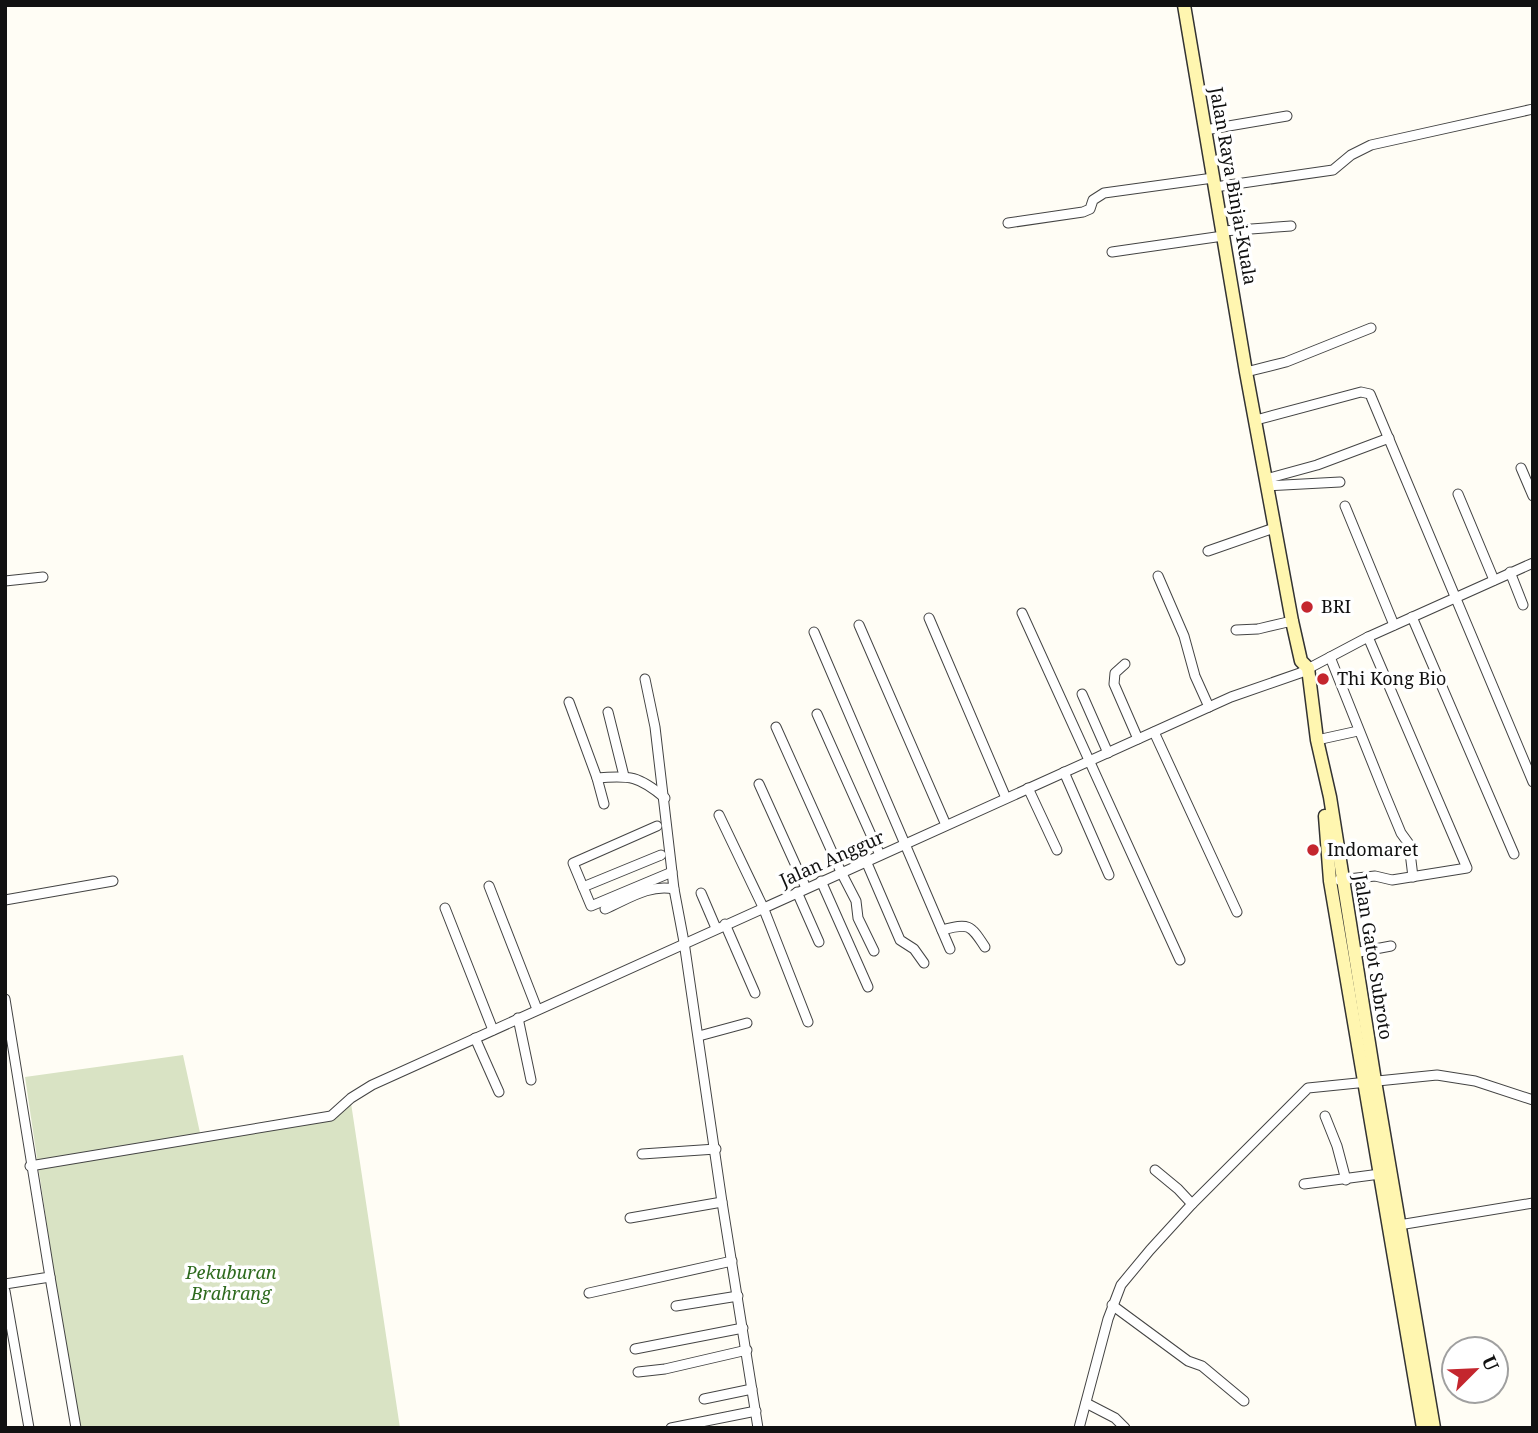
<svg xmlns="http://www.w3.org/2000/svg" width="1538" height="1433" viewBox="0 0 1538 1433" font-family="'Noto Serif',serif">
	<rect width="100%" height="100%" fill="#fffdf5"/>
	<!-- cemetery -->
	<polygon fill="#d9e3c4" points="183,1055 202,1142 326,1121 351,1103 400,1428 77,1428 25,1077"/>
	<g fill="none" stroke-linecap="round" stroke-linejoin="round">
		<defs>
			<g id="minor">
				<polyline points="1205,130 1287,116"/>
				<polyline points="1215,187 1333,170 1351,155 1371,145 1533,109"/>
				<polyline points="1008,223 1083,212 1090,209 1093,200 1104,193 1213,178"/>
				<polyline points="1223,231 1291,226"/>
				<polyline points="1112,252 1223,236"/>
				<polyline points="1246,372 1286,362 1371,328"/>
				<polyline points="1256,420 1361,392 1370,394 1533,782"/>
				<polyline points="1521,468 1533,496"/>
				<polyline points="1266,479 1317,465 1389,438"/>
				<polyline points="1267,486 1340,482"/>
				<polyline points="1458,494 1494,580"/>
				<polyline points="1345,506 1394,625"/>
				<polyline points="1208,551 1274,528"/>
				<polyline points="1510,572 1523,605"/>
				<polyline points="1158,576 1184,636 1195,676 1209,707"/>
				<polyline points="5,581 43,577"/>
				<polyline points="1022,613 1180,960"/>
				<polyline points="1412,617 1514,854"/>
				<polyline points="929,618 1006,798"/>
				<polyline points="859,625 946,825"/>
				<polyline points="1236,630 1258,629 1292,621"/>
				<polyline points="814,632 950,949"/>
				<polyline points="1330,657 1384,792 1401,833 1409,844 1413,877"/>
				<polyline points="1125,664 1115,673 1114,684 1138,739"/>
				<polyline points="645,679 655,727 674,889 684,942 722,1202 758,1428"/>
				<polyline points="1082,694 1108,753"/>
				<polyline points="569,702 597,778 604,804"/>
				<polyline points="608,712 624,776"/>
				<polyline points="817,714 880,855"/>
				<polyline points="776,727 841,872 856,901 858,918 874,951"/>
				<polyline points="1154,732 1237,912"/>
				<polyline points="1317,740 1358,731"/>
				<polyline points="1064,772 1109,875"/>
				<path d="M597 778C630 775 639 776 665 798"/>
				<polyline points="759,784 806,888"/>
				<polyline points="1028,788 1057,850"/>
				<polyline points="719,815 763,907 808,1022"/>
				<polyline points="657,826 573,863 591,906 672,872"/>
				<polyline points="866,861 900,940 914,949 924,963"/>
				<polyline points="1339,880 1375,876 1392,880 1467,868 1368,637"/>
				<polyline points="821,881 868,987"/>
				<polyline points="489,886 537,1009"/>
				<polyline points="583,887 661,855"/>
				<polyline points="797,892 819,942"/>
				<polyline points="701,893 716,928"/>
				<polyline points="5,900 113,881"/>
				<polyline points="445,908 493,1030"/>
				<path d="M605 909C628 899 649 884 674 889"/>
				<polyline points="725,924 755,993"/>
				<path d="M942 930C969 923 970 924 985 947"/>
				<polyline points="1354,953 1391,946"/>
				<polyline points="5,999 50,1277 5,1284"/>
				<polyline points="518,1018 531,1080"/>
				<polyline points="699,1036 747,1023"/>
				<polyline points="475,1038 499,1092"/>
				<polyline points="1325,1116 1337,1146 1346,1180"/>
				<polyline points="642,1154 716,1149"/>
				<polyline points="30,1166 331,1116 351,1098 372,1085 1231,697 1300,673 1368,637 1533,563"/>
				<polyline points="1155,1170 1178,1189 1192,1204"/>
				<polyline points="1304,1184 1380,1174"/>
				<polyline points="630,1218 722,1202"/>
				<polyline points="1399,1225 1533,1203"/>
				<polyline points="50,1277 76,1428"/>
				<polyline points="5,1291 29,1428"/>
				<polyline points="589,1293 732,1261"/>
				<polyline points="1112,1305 1188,1361 1202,1366 1244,1401"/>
				<polyline points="676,1306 738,1296"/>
				<polyline points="635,1349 743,1328"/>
				<polyline points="638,1372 665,1369 747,1350"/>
				<polyline points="704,1399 752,1389"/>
				<polyline points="1086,1403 1115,1418 1125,1428"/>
				<polyline points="671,1428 756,1411"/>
				<polyline points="1079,1428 1108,1319 1121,1285 1150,1250 1192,1204 1308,1088 1437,1075 1475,1081 1533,1100"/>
			</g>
			<g id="secondary">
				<polyline points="1184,5 1246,372 1292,621 1301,661 1308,668 1317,740 1330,797 1375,1081 1434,1428"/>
				<polyline points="1325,816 1330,881 1423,1428"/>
			</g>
		</defs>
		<!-- minor casing -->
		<use href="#minor" stroke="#444" stroke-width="11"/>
		<!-- secondary casing -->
		<use href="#secondary" stroke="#333" stroke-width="15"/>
		<!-- minor -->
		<use href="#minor" stroke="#fff" stroke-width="9"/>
		<!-- secondary -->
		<use href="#secondary" stroke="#fff6b0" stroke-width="12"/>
	</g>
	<!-- markers -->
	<g fill="#c4262e" stroke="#fff" stroke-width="2.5">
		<circle cx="1307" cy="607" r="7"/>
		<circle cx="1323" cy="679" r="7"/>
		<circle cx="1313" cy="850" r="7"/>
	</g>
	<g text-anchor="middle" stroke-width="7" stroke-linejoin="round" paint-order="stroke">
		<!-- street labels -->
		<g font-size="18" fill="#111" stroke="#fff">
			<text transform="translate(1233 186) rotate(80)" y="6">Jalan Raya Binjai-Kuala</text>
			<text transform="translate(832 859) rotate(-24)" y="6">Jalan Anggur</text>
			<text transform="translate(1373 957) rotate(81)" y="6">Jalan Gatot Subroto</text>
		</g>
		<!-- poi labels -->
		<g font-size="18" fill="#111" stroke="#fff" text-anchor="start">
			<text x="1321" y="613">BRI</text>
			<text x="1337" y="685">Thi Kong Bio</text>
			<text x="1327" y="856">Indomaret</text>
		</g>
		<!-- park labels -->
		<g font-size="18" font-style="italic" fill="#2f6b1f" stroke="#fff">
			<text x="231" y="1279">Pekuburan<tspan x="231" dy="21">Brahrang</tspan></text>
		</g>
	</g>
	<!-- border -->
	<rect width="1538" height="1433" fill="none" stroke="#111111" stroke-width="14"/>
	<!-- north arrow -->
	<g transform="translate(1475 1370) rotate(66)"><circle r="33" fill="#ffffff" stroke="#a0a0a0" stroke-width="2"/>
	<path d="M0-5L12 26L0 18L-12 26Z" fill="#c4262e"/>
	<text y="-10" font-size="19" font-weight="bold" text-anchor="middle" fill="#111111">U</text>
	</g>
</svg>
